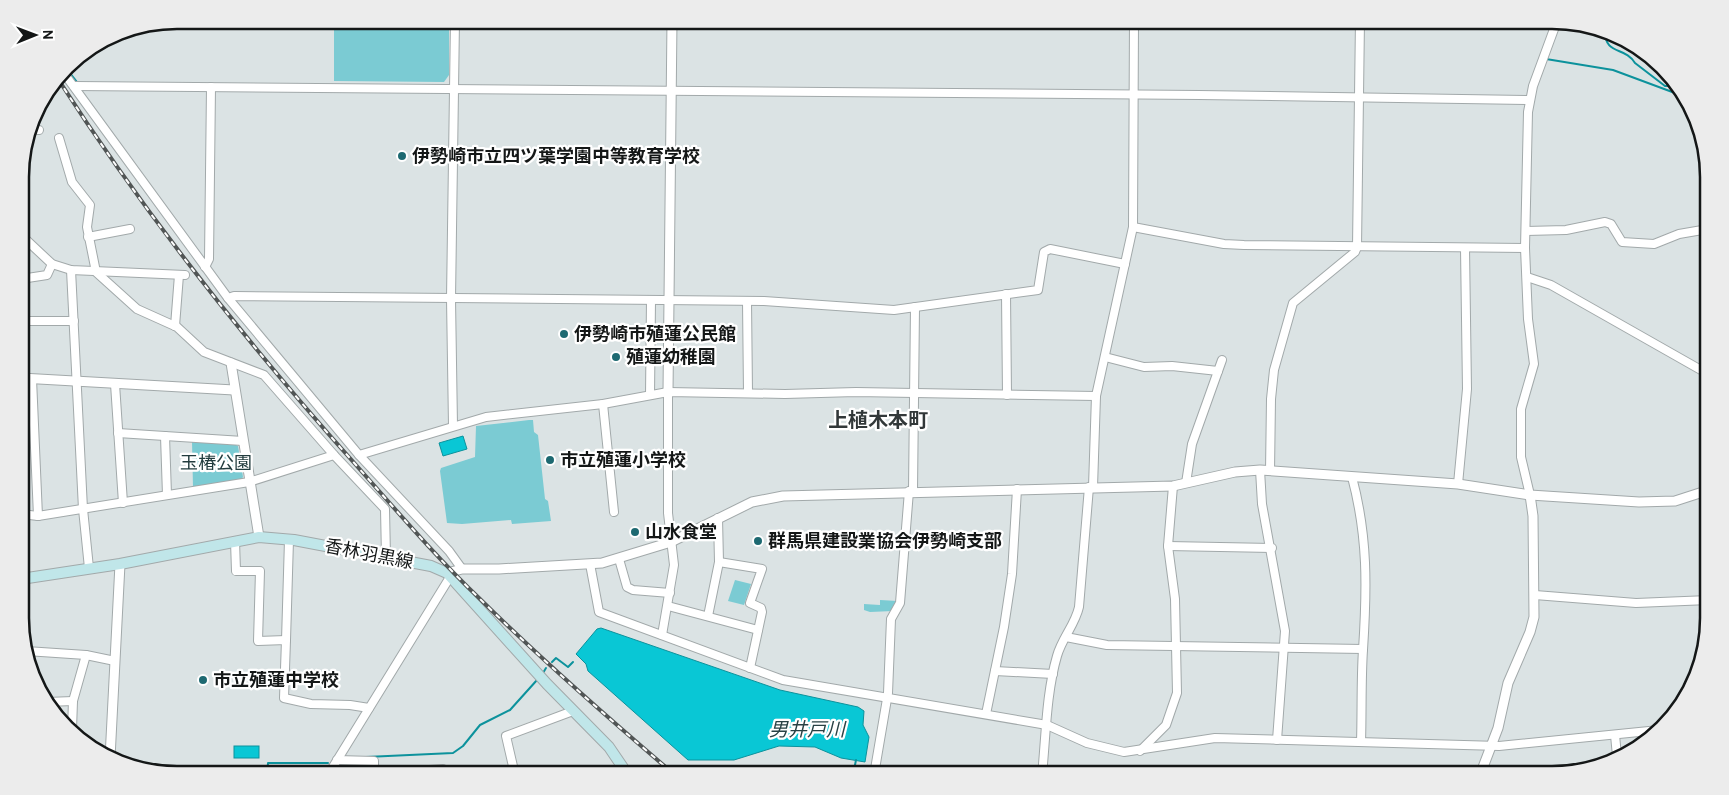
<svg xmlns="http://www.w3.org/2000/svg" width="1729" height="795" viewBox="0 0 1729 795" font-family="Overpass,'Noto Sans JP',sans-serif">
	<rect width="100%" height="100%" fill="#dbe3e4"/>
	<!-- green -->
	<g fill="#7bcbd3">
		<polygon points="334,20 449,20 449,75 444,82 334,81"/>
		<polygon points="529,420 533,420 534,432 538,435 545,499 548,501 551,521 512,524 511,520 462,524 447,523 440,471 441,468 475,457 476,426"/>
		<polygon points="192,441 234,444 238,446 243,477 241,480 193,488"/>
		<polygon points="735,580 751,584 744,605 728,601"/>
		<polygon points="880,600 898,601 893,611 870,612 864,610 864,604 880,605"/>
	</g>
	<!-- water -->
	<g fill="#09c7d5" stroke="#0c929c">
		<polygon points="463,436 467,449 443,456 439,443"/>
		<polygon points="601,628 780,690 858,707 864,711 863,725 869,737 865,762 841,758 815,747 779,746 734,760 688,760 588,671 586,664 576,654 597,629"/>
		<rect x="234" y="746" width="25" height="12"/>
	</g>
	<g fill="none" stroke-linecap="round" stroke-linejoin="round">
		<!-- stream -->
		<g stroke="#0c929c" stroke-width="2">
			<path d="M1605 31C1605 56 1625 46 1635 63L1665 86H1679"/>
			<polyline points="94,46 137,28"/>
			<polyline points="1546,59 1613,70 1683,96"/>
			<polyline points="66,68 77,82"/>
			<polyline points="552,662 556,658 568,667 573,662"/>
			<polyline points="543,673 546,668"/>
			<polyline points="366,757 453,753 463,746 480,725 510,710 537,680"/>
			<polyline points="339,766 354,765"/>
			<polyline points="267,775 268,763 328,763"/>
			<polyline points="853,775 856,760"/>
		</g>
		<defs>
			<g id="minor">
				<polyline points="63,72 228,298 359,455 449,551 462,569"/>
				<polyline points="74,86 1199,95 1529,100"/>
				<polyline points="30,129 39,130"/>
				<polyline points="59,138 72,182 90,205 87,227 96,272 137,309 177,327 204,352 264,375 334,455 385,509 386,557"/>
				<polyline points="1133,227 1224,244 1244,245 1525,248"/>
				<polyline points="1526,231 1566,230 1605,222 1611,224 1622,242 1654,244 1679,234 1708,229"/>
				<polyline points="21,235 52,264 71,270 185,275"/>
				<polyline points="88,237 130,229"/>
				<polyline points="205,267 209,259 211,87"/>
				<polyline points="71,270 83,509 89,568"/>
				<polyline points="1527,277 1551,285 1708,374"/>
				<polyline points="21,279 47,275 52,264"/>
				<polyline points="1006,294 1007,395"/>
				<polyline points="228,298 234,296 764,301 894,310 1038,290 1044,252 1050,249 1125,264"/>
				<polyline points="747,301 748,393"/>
				<polyline points="21,321 74,321"/>
				<polyline points="175,326 179,275"/>
				<polyline points="1105,357 1144,367 1172,366 1218,371"/>
				<polyline points="32,379 38,516"/>
				<polyline points="115,384 123,503"/>
				<polyline points="650,395 651,300"/>
				<polyline points="603,404 614,512"/>
				<polyline points="453,426 451,299 455,20"/>
				<polyline points="118,433 243,441"/>
				<polyline points="165,436 167,495"/>
				<polyline points="359,455 486,417 603,404 668,392 785,394 856,392 1096,396"/>
				<polyline points="1260,470 1262,504 1285,631 1277,740"/>
				<polyline points="1270,471 1271,399 1274,370 1293,303 1355,252 1357,247 1360,20"/>
				<path d="M1352 477C1368 537 1367 588 1363 650 1361 680 1362 711 1361 742"/>
				<polyline points="1186,483 1192,444 1222,360"/>
				<polyline points="1458,484 1467,389 1465,248"/>
				<polyline points="1093,487 1096,396 1133,227 1134,20"/>
				<polyline points="913,491 915,307"/>
				<polyline points="1530,495 1521,457 1521,409 1534,364 1528,319 1525,248 1528,112 1533,86 1557,21"/>
				<polyline points="21,514 38,516 249,482 334,455"/>
				<polyline points="235,541 236,571 260,571 258,641 286,640 284,698 311,704 350,705 369,708"/>
				<polyline points="1168,546 1272,548"/>
				<polyline points="619,559 627,587 633,590 670,593"/>
				<polyline points="719,562 762,569 750,603 761,608 762,612 750,668"/>
				<polyline points="590,564 599,612 783,680 1047,725 1087,743 1124,752 1215,738 1499,746 1659,730"/>
				<polyline points="1535,595 1636,603 1709,600"/>
				<polyline points="668,606 758,630"/>
				<polyline points="708,616 719,562 718,518"/>
				<polyline points="662,635 674,565 668,513 668,392"/>
				<polyline points="1066,637 1107,645 1363,649"/>
				<polyline points="286,640 289,540"/>
				<polyline points="26,651 86,655 115,661"/>
				<polyline points="995,671 1053,674"/>
				<polyline points="47,702 73,701"/>
				<polyline points="986,714 1004,627 1012,574 1017,489"/>
				<polyline points="72,729 73,701 86,655"/>
				<polyline points="1615,735 1617,756"/>
				<polyline points="1140,751 1166,725 1177,693 1175,599 1168,546 1173,486"/>
				<polyline points="337,760 374,761 374,774 443,769 443,775"/>
				<polyline points="328,775 450,577"/>
				<polyline points="515,775 506,736 573,711"/>
				<polyline points="874,775 888,693 891,619 900,603 909,491"/>
				<path d="M1042 775C1046 736 1046 694 1057 656 1062 638 1075 625 1079 607L1089 487"/>
			</g>
			<g id="tertiary">
				<polyline points="231,363 259,537"/>
				<polyline points="21,378 234,390"/>
				<polyline points="668,392 672,20"/>
				<polyline points="447,573 462,569 499,569 602,563 671,542 752,502 783,496 1173,486 1235,472 1260,470 1458,484 1530,495 1639,502 1675,501 1709,490"/>
				<polyline points="110,758 120,564"/>
				<polyline points="1480,775 1498,728 1508,683 1530,632 1534,617 1533,516 1530,495"/>
			</g>
			<polyline id="secondary" points="21,579 120,564 259,537 294,540 431,566 447,573 547,684 609,747 628,775"/>
		</defs>
		<!-- minor casing -->
		<use href="#minor" stroke="#a2a9aa" stroke-width="10"/>
		<!-- tertiary casing -->
		<use href="#tertiary" stroke="#a2a9aa" stroke-width="11"/>
		<!-- secondary casing -->
		<use href="#secondary" stroke="#a2a9aa" stroke-width="12"/>
		<!-- minor -->
		<use href="#minor" stroke="#fff" stroke-width="8"/>
		<!-- tertiary -->
		<use href="#tertiary" stroke="#fff" stroke-width="9"/>
		<!-- secondary -->
		<use href="#secondary" stroke="#c0e6e9" stroke-width="10"/>
		<defs>
			<path id="rail" d="M58 79C146 216 247 343 356 465 396 510 436 557 480 599 542 660 608 718 675 775"/>
		</defs>
		<!-- rail casing -->
		<use href="#rail" stroke="#515555" stroke-width="4"/>
		<!-- rail -->
		<use href="#rail" stroke="#fff" stroke-width="2" stroke-dasharray="5.5" stroke-linecap="butt"/>
	</g>
	<!-- markers -->
	<g fill="#1d6971" stroke="#fff" stroke-width="2">
		<circle cx="402" cy="156" r="5"/>
		<circle cx="564" cy="334" r="5"/>
		<circle cx="616" cy="357" r="5"/>
		<circle cx="550" cy="460" r="5"/>
		<circle cx="635" cy="532" r="5"/>
		<circle cx="758" cy="541" r="5"/>
		<circle cx="203" cy="680" r="5"/>
	</g>
	<g text-anchor="middle" stroke-width="4.5" stroke-linejoin="round" paint-order="stroke">
		<!-- poi labels -->
		<g font-size="18" font-weight="bold" fill="#141717" stroke="#fff" text-anchor="start">
			<text x="412" y="162">伊勢崎市立四ツ葉学園中等教育学校</text>
			<text x="574" y="340">伊勢崎市殖蓮公民館</text>
			<text x="626" y="363">殖蓮幼稚園</text>
			<text x="560" y="466">市立殖蓮小学校</text>
			<text x="645" y="538">山水食堂</text>
			<text x="768" y="547">群馬県建設業協会伊勢崎支部</text>
			<text x="213" y="686">市立殖蓮中学校</text>
		</g>
		<!-- park labels -->
		<g font-size="18" fill="#223c3e" stroke="#fff">
			<text x="216" y="469">玉椿公園</text>
		</g>
		<!-- street labels -->
		<g font-size="18" fill="#141717" stroke="#fff">
			<text transform="translate(369 554) rotate(11)" y="6">香林羽黒線</text>
		</g>
		<!-- water labels -->
		<g font-size="19" font-style="italic" fill="#294245" stroke="#fff">
			<text x="807" y="736">男井戸川</text>
		</g>
		<!-- quarter labels -->
		<g font-size="20" font-weight="bold" fill="#323839" stroke="#fff">
			<text x="878" y="427">上植木本町</text>
		</g>
	</g>
	<!-- crop -->
	<path d="M0 0H1729V795H0ZM177 29H1552A148 148 0 0 1 1700 177V618A148 148 0 0 1 1552 766H177A148 148 0 0 1 29 618V177A148 148 0 0 1 177 29Z" fill="#ececec" fill-rule="evenodd"/>
	<path fill="none" stroke="#141717" stroke-width="2.5" d="M177 29H1552A148 148 0 0 1 1700 177V618A148 148 0 0 1 1552 766H177A148 148 0 0 1 29 618V177A148 148 0 0 1 177 29Z"/>
	<!-- north arrow -->
	<g transform="translate(35 35) rotate(89)" stroke="#ffffff" stroke-width="4" paint-order="stroke">
	<path d="M0-4L9 19L0 12L-9 19Z" fill="#141717"/>
	<text y="-8" font-size="14" font-weight="bold" text-anchor="middle" fill="#141717">N</text>
	</g>
</svg>
